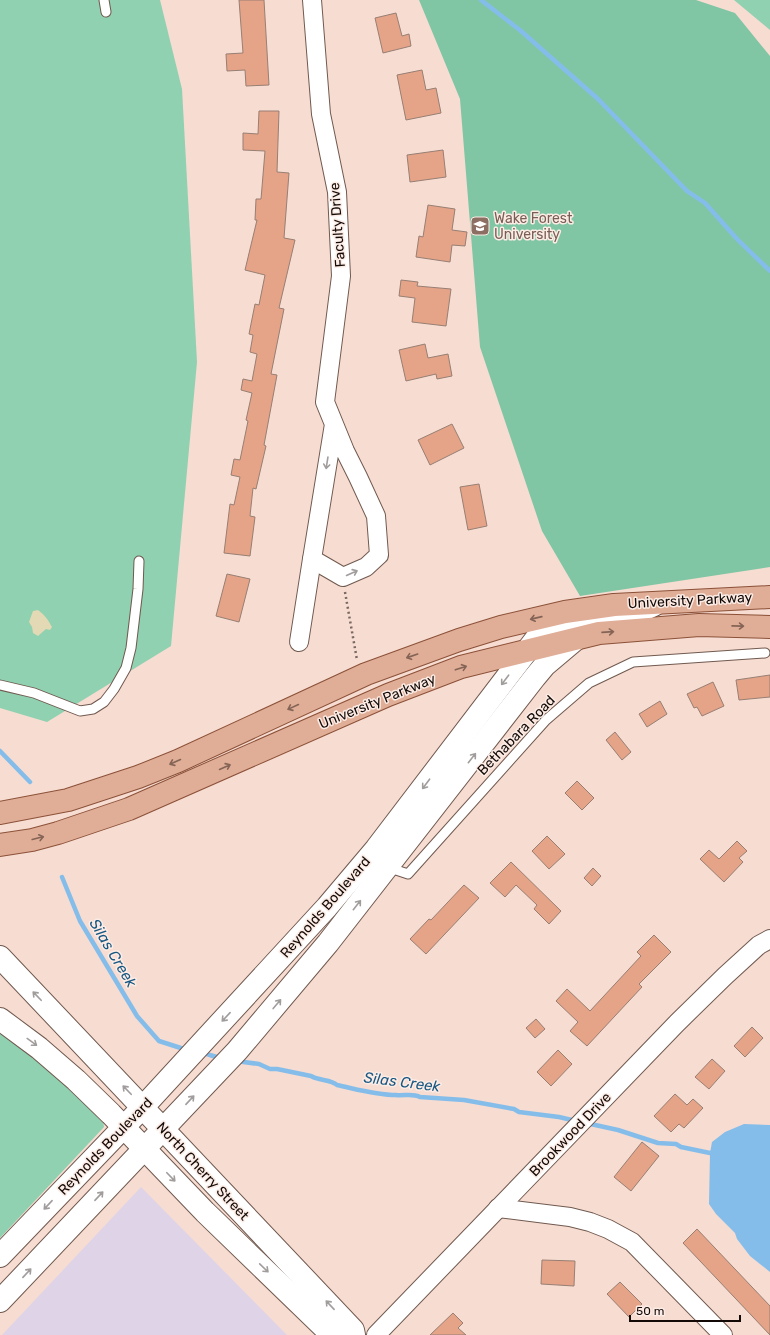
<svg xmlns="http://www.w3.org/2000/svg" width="770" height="1335" viewBox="0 0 770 1335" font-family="Rubik,sans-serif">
	<rect width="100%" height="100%" fill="#f7dcd1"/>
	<!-- industrial -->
	<polygon fill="#dfd3e7" points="141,1187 287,1335 2,1335"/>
	<!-- green -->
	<g fill="#8fd1b0">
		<polygon points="0,0 160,0 182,89 197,362 171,646 47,722 0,708"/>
		<polygon points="734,0 770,0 770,30"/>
		<polygon points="0,1030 47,1066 103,1120 104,1127 0,1238"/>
	</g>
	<!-- forest -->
	<polygon fill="#80c6a4" points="419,0 696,0 735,13 770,56 770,567 580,596 542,531 480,347 460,99"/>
	<!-- sand -->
	<path fill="#e3d9b4" d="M38 610C45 615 48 620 52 627L50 630 46 629 38 636 33 633 32 627 29 622 33 611Z"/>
	<!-- water -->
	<polygon fill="#85bdea" points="744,1124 770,1125 770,1272 750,1256 737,1239 735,1233 716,1214 709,1204 710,1153 712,1142 725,1132"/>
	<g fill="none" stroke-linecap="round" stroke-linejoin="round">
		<!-- stream -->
		<g stroke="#85bdea" stroke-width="4.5">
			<polyline points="481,0 521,31 598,99 687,191 705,203 737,239 770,271"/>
			<polyline points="0,751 30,782"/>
			<polyline points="62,877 80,921 137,1016 159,1041 187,1050"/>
			<path d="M202 1053C209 1054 214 1057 221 1058"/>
			<path d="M236 1061 259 1064 270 1069H277L311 1076C319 1081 331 1079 337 1085 356 1089 376 1095 396 1095 404 1096 413 1093 420 1097L464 1100 514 1109 519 1112 559 1117 576 1121"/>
			<polyline points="586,1123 618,1130 658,1143 676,1144 681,1147 710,1153 716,1152"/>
		</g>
	</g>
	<!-- building -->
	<g fill="#e5a387" stroke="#977f74">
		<polygon points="239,0 264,0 269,85 246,86 245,70 227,71 226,54 243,53"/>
		<polygon points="396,13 402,36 409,34 411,46 383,53 375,18"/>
		<polygon points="422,70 426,90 436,88 441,113 406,120 397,75"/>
		<polygon points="259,111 279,111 277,172 289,173 284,238 295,240 279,308 284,309 271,374 277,375 264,445 266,446 256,489 253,488 250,516 255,517 250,556 224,553 230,504 234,505 240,477 231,475 234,459 240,460 248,421 246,420 252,393 241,390 243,379 252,381 257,354 250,352 253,335 249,334 255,304 259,305 265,275 245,270 257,220 255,220 256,199 261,199 265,151 243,150 243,133 258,134"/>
		<polygon points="443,150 446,177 410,182 407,155"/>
		<polygon points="428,205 455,209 452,230 467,232 465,246 452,245 450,262 416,257 419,236 423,237"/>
		<polygon points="401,280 418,282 417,286 451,289 446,326 412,322 415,298 399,296"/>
		<polygon points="425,344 428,358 448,354 452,376 437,379 436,374 406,381 399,350"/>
		<polygon points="452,424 464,448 430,465 418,440"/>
		<polygon points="479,484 487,526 468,530 460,487"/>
		<polygon points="227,574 250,579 239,622 216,616"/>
		<polygon points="770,675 770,697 739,700 736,680"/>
		<polygon points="713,682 724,706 702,716 697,707 694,708 687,694"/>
		<polygon points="660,701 667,714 647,727 639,714"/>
		<polygon points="615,732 631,752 622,760 606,740"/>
		<polygon points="577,781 594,798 582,810 565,793"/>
		<polygon points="547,836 565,854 549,869 532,851"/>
		<polygon points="737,841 747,851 739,858 743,862 724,882 700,859 709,850 719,859"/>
		<polygon points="511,862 561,911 549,924 534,909 537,905 516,885 505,897 490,883"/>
		<polygon points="593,868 601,876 592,886 584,878"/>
		<polygon points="464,885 479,898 426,954 410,939 429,919 431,920"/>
		<polygon points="654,935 671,952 639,984 642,987 587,1046 570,1031 578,1022 556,1001 567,989 590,1011 641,956 637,952"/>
		<polygon points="536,1019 545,1029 535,1038 526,1028"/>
		<polygon points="752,1027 763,1038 745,1057 734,1046"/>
		<polygon points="558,1050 572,1064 551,1086 537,1072"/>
		<polygon points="712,1059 725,1071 709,1089 695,1077"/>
		<polygon points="675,1094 687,1105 693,1099 703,1108 684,1128 679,1124 671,1132 654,1116"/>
		<polygon points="642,1142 659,1156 631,1191 614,1177"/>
		<polygon points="697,1229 770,1306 770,1335 683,1243"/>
		<polygon points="542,1260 575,1261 574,1286 541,1284"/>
		<polygon points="620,1282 642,1304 629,1317 607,1294"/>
		<polygon points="453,1313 463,1323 458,1328 466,1335 430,1335"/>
	</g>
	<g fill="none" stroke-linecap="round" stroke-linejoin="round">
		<defs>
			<g id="service">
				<polyline points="104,0 106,12"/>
				<polyline points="0,685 34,693 80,711 93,709 104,702 114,689 126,668 131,648 138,589 139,561"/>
				<polyline points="387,867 408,874 546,720 589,683 633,662 765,653"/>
			</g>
			<g id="minor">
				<polyline points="312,0 321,114 337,192 341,276 325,402 345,451 358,477 376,516 379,555 366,567 343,577 312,559 334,424"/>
				<polyline points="299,642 312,559"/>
				<polyline points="498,1208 570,1217 590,1222 608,1229 632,1242 723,1335"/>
				<polyline points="376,1335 677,1023 725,976 759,945 770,939"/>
			</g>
			<g id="secondary">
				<polyline points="0,957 353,1330 354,1335"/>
				<polyline points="0,1019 39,1048 76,1080 111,1114 205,1212 332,1335"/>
				<polyline points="0,1256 143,1107 327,907 376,849 539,635 543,632 556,627 601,619 634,614 654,605"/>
				<polyline points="0,1301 237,1051 328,943 535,677 545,665 577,638"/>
			</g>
			<g id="primary">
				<polyline points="0,813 68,800 138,777 178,761 366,674 459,640 501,627 565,612 614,605 770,597"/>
				<polyline points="0,845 32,840 58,833 129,809 388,695 461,667 599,633 699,625 770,627"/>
			</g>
		</defs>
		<!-- service casing -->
		<use href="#service" stroke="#70594f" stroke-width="11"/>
		<!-- minor casing -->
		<use href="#minor" stroke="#70594f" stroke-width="20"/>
		<!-- secondary casing -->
		<use href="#secondary" stroke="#70594f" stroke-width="24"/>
		<!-- primary casing -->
		<use href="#primary" stroke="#8b5138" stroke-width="24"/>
		<!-- path -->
		<polyline stroke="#7a6962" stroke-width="2.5" stroke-dasharray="2 3" stroke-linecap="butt" points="345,592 357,660"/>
		<!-- service -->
		<use href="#service" stroke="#fff" stroke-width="9"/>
		<!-- minor -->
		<use href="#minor" stroke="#fff" stroke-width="18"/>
		<!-- secondary -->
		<use href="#secondary" stroke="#fff" stroke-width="22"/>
		<!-- primary -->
		<use href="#primary" stroke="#e0ad97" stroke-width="22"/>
	</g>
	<!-- one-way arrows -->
	<defs><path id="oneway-shaft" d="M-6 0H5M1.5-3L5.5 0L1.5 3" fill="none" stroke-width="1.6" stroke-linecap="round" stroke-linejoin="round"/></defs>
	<g stroke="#a19d9c">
		<use href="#oneway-shaft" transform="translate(327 463) rotate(99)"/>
		<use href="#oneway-shaft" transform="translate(352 573) rotate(-24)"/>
		<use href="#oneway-shaft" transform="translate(505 680) rotate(127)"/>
		<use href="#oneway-shaft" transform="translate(472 758) rotate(-52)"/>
		<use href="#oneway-shaft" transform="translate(426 784) rotate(127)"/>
		<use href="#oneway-shaft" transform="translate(357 905) rotate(-52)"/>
		<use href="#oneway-shaft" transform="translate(37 996) rotate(-134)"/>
		<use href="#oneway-shaft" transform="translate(277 1004) rotate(-50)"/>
		<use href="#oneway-shaft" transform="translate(226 1017) rotate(133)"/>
		<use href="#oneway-shaft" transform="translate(32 1042) rotate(36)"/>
		<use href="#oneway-shaft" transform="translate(127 1090) rotate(-134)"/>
		<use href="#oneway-shaft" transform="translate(190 1100) rotate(-47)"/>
		<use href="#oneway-shaft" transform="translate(171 1177) rotate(46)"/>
		<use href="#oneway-shaft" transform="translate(99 1196) rotate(-47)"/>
		<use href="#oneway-shaft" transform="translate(48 1205) rotate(133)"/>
		<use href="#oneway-shaft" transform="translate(264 1268) rotate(44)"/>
		<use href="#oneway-shaft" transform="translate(27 1273) rotate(-47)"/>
		<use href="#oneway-shaft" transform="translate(330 1305) rotate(-133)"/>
	</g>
	<g stroke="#846456">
		<use href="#oneway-shaft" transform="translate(536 618) rotate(167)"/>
		<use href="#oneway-shaft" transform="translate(738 626) rotate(1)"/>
		<use href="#oneway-shaft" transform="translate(608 632) rotate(-4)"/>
		<use href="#oneway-shaft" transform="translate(412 656) rotate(161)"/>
		<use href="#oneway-shaft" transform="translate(461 668) rotate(-18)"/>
		<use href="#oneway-shaft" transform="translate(293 707) rotate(155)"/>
		<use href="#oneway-shaft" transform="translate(175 762) rotate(156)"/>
		<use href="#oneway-shaft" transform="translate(225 767) rotate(-24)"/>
		<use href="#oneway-shaft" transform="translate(38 838) rotate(-14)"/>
	</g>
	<!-- icons -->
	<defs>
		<symbol id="university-square" viewBox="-11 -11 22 22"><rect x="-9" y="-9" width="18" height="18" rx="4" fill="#8d6e63" stroke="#fcece5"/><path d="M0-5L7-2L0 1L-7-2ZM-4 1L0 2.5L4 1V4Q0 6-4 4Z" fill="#fff"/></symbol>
	</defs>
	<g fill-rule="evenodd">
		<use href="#university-square" x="469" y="215" width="22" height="22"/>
	</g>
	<g text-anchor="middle" stroke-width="3" stroke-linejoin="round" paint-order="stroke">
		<!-- education labels -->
		<g font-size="14" fill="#785e54" stroke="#fcece5" text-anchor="start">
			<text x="494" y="223">Wake Forest<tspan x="494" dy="16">University</tspan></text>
		</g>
		<!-- street labels -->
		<g font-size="14" fill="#130a07" stroke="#fcece5">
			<text transform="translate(337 225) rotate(-94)" y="5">Faculty Drive</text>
			<text transform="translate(690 600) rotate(-3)" y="5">University Parkway</text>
			<text transform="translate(377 701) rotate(-22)" y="5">University Parkway</text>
			<text transform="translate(516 735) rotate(-46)" y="5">Bethabara Road</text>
			<text transform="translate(325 907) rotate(-49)" y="5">Reynolds Boulevard</text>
			<text transform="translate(570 1134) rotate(-46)" y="5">Brookwood Drive</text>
			<text transform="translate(105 1146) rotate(-46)" y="5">Reynolds Boulevard</text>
			<text transform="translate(203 1171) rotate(47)" y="5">North Cherry Street</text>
		</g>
		<!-- water labels -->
		<g font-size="15" font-style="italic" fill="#185782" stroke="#fcece5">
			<text transform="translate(113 953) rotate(59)" y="5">Silas Creek</text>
			<text transform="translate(402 1082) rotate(7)" y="5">Silas Creek</text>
		</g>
	</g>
	<!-- scale -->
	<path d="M630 1315v6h110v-6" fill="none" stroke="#130a07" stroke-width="2"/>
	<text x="636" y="1315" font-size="12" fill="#130a07" stroke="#fcece5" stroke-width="3" paint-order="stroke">50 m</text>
</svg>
